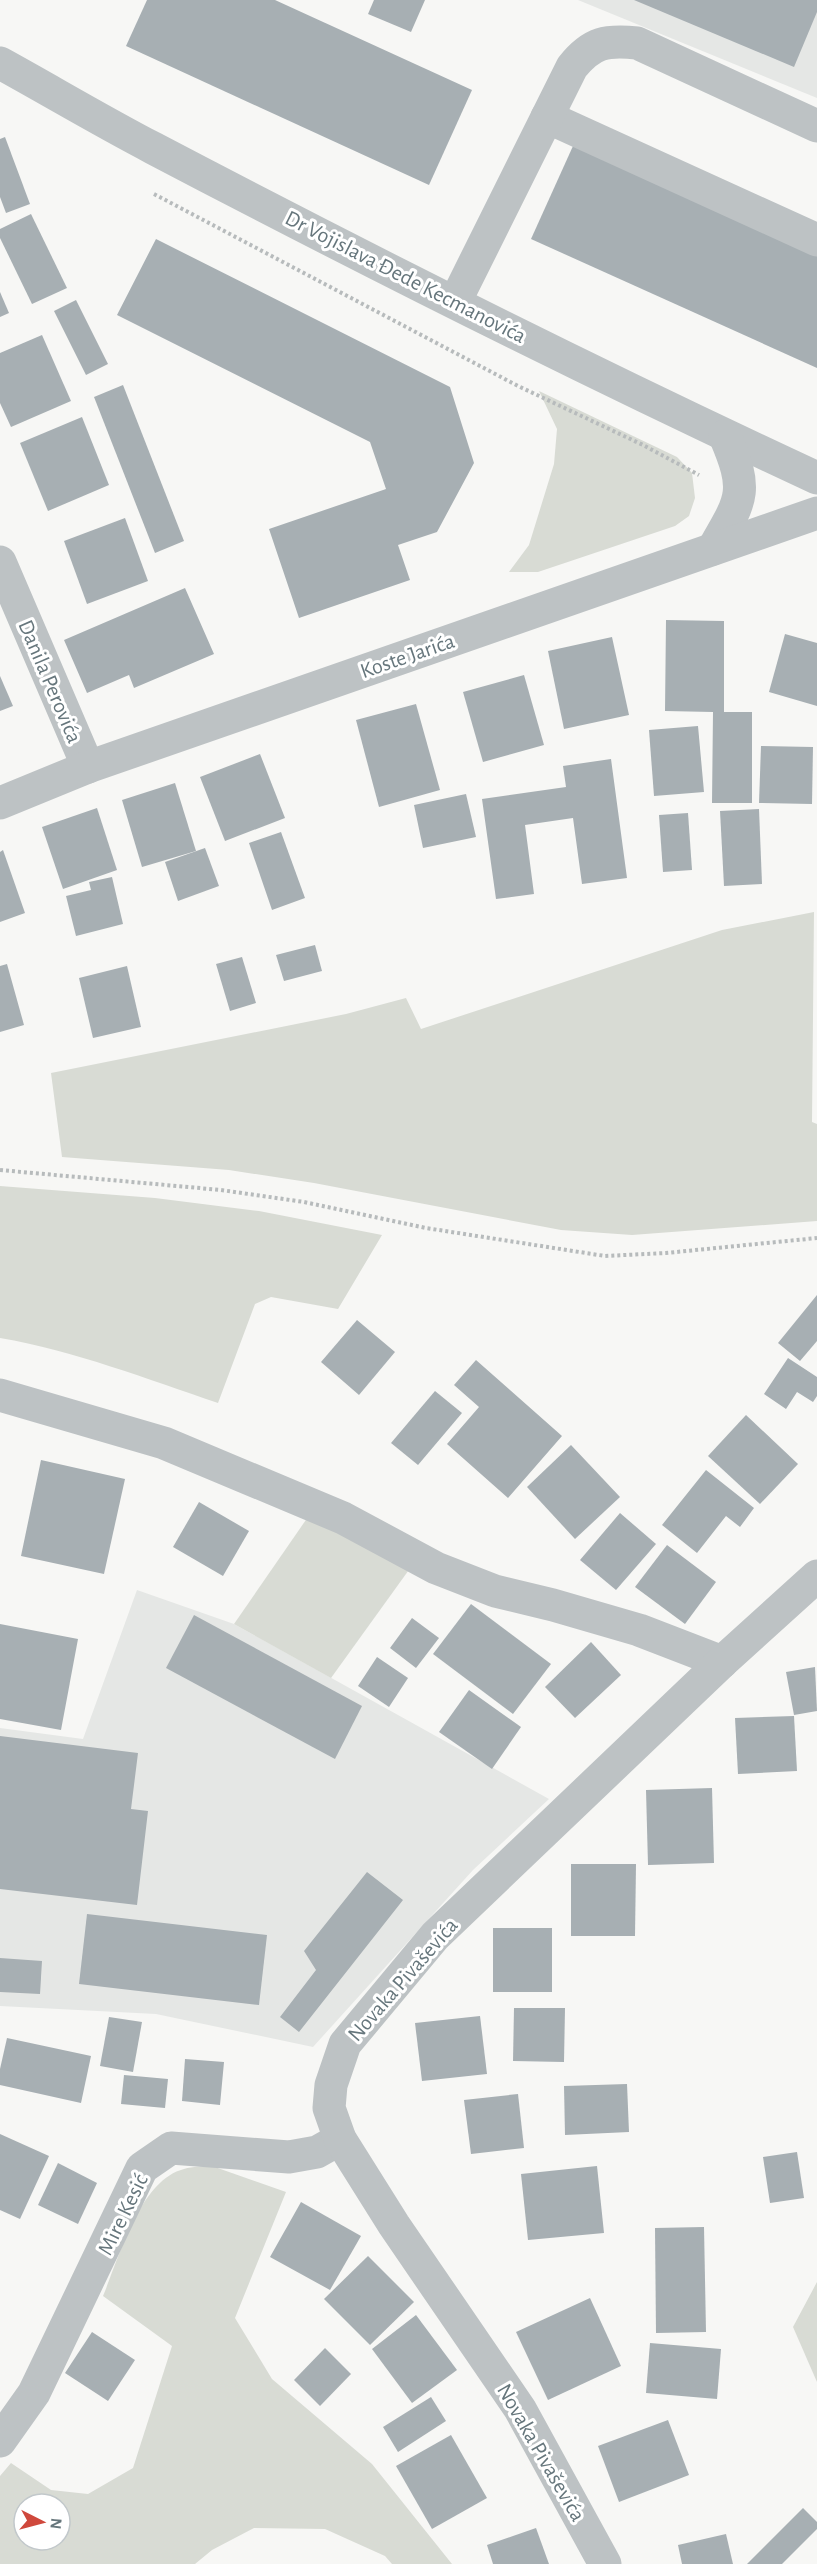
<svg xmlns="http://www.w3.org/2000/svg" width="817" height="2564" viewBox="0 0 817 2564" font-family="'Alegreya Sans',sans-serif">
	<rect width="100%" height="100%" fill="#f7f7f5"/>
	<!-- built -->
	<g fill="#e5e7e5">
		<polygon points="578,0 817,0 817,98"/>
		<polygon points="137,1590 234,1624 549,1799 473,1870 313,2047 156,2014 0,2006 0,1728 83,1739"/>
	</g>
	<!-- green -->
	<g fill="#d8dbd4" fill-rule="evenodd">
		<polygon points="539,391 677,457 692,473 695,498 689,516 675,526 538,572 509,572 529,545 554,464 557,429"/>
		<polygon points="814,912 812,1122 817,1124 817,1221 632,1235 561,1230 314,1183 229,1170 62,1157 51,1073 346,1014 406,998 421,1029 722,930"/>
		<path d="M0 1186 155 1198 259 1211 382 1235 338 1309 271 1297 255 1304 218 1403C147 1379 75 1351 0 1338Z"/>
		<polygon points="310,1514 411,1567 331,1678 234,1624"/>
		<path d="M212 2166 286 2192 235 2318 272 2379 372 2464 452 2564H392L385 2556 325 2529 254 2528 212 2550 195 2564H0V2476L11 2463 51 2490 88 2494 133 2468 172 2346 103 2296C119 2258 140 2180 184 2169 193 2166 203 2167 212 2166ZM24 2504H60V2540H24Z"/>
		<polygon points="817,2282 817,2382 793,2327"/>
	</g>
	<!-- building -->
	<g fill="#a7afb3">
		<polygon points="147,0 275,0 472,90 429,185 126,46"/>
		<polygon points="374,0 425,0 411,32 368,14"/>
		<polygon points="634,0 817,0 817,12 794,67"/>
		<polygon points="5,137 30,204 6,213 0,197 0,139"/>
		<polygon points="573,146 817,256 817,368 531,239"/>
		<polygon points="31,214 67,288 32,304 0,238 0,229"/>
		<polygon points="156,239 450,387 474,463 437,532 398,545 410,580 299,618 269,529 386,489 370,442 117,315"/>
		<polygon points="0,292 9,313 0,317"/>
		<polygon points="76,300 108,364 86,375 54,311"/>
		<polygon points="42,335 71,401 11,427 0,403 0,353"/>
		<polygon points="123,385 184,541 155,553 94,397"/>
		<polygon points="82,417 109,485 48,511 20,443"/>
		<polygon points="125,518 148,581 87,604 64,541"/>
		<polygon points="185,588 214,654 134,688 129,675 87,693 64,640"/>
		<polygon points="666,620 724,621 724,712 752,712 752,803 712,803 713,712 665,711"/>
		<polygon points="785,634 817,643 817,706 769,692"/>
		<polygon points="612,637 629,715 564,729 548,651"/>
		<polygon points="524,675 544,745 483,762 463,692"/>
		<polygon points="0,676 13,706 0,711"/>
		<polygon points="416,704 440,790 379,807 356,720"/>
		<polygon points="698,726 704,792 654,796 649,730"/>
		<polygon points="761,746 813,747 812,804 759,803"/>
		<polygon points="260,754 285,818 225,841 200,777"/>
		<polygon points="611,759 627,878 582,884 573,818 525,825 534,894 496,899 482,799 566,787 563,766"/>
		<polygon points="175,783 196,851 142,867 122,800"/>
		<polygon points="466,794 476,837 423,848 414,805"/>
		<polygon points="97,808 117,870 63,889 42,827"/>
		<polygon points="759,809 762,884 724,886 720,811"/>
		<polygon points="688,813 692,870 663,872 659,815"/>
		<polygon points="281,832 305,898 272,910 249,843"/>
		<polygon points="205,848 219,886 178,901 165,862"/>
		<polygon points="3,850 25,913 0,922 0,852"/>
		<polygon points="112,877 123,924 76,936 66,896 91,890 89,882"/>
		<polygon points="315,945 322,971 284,981 276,955"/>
		<polygon points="242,957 256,1003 230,1011 216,964"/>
		<polygon points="7,964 24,1025 0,1032 0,966"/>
		<polygon points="127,966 141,1027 93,1038 79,978"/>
		<polygon points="817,1295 817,1341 800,1361 778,1343"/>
		<polygon points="357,1320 395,1352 359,1395 321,1362"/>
		<polygon points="788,1358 817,1377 817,1396 813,1402 797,1392 786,1409 764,1394"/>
		<polygon points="476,1360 562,1436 508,1498 447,1444 479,1407 454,1385"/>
		<polygon points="435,1391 462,1413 418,1465 391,1443"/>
		<polygon points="746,1415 798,1464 760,1504 708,1456"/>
		<polygon points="571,1445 620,1497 575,1539 527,1487"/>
		<polygon points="41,1460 125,1479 104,1574 21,1556"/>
		<polygon points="706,1470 754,1508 740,1527 726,1516 697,1553 662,1525"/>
		<polygon points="199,1502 249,1531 223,1576 173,1547"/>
		<polygon points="620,1513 656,1544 616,1590 580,1560"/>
		<polygon points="667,1545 716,1582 685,1624 635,1587"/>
		<polygon points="471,1604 551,1664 513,1714 433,1654"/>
		<polygon points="194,1615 362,1706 335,1759 166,1668"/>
		<polygon points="412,1618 439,1638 416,1668 390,1648"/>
		<polygon points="0,1624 78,1639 61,1730 0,1719"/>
		<polygon points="591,1642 621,1675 575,1718 545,1687"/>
		<polygon points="377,1657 408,1678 389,1707 358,1686"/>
		<polygon points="815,1667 817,1711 794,1715 786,1672"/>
		<polygon points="469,1690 521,1727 492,1769 439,1732"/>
		<polygon points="794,1716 797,1771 738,1774 735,1718"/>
		<polygon points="0,1736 138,1753 131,1809 148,1811 137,1905 0,1889"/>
		<polygon points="712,1788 714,1863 648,1865 646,1790"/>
		<polygon points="571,1864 636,1864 635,1936 571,1936"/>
		<polygon points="367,1872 403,1900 299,2032 280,2017 316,1970 304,1951"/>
		<polygon points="87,1914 267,1935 259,2005 79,1984"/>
		<rect x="493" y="1928" width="59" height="64"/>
		<polygon points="0,1958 42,1961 40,1994 0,1992"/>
		<polygon points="514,2008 565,2008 564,2062 513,2061"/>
		<polygon points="480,2016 487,2074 422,2081 415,2023"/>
		<polygon points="109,2017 142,2022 133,2072 100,2066"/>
		<polygon points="7,2038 91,2056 81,2103 0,2085 0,2069"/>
		<polygon points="185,2059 224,2062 220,2105 182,2101"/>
		<polygon points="124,2075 168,2079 165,2108 121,2104"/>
		<polygon points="627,2084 629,2132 565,2135 564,2086"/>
		<polygon points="518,2094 524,2148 471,2154 464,2100"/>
		<polygon points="0,2134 49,2156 20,2219 0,2210"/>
		<polygon points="797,2152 804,2198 770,2203 763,2157"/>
		<polygon points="58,2163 97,2183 78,2224 38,2205"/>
		<polygon points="597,2166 604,2233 528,2240 521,2174"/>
		<polygon points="301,2202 361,2236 330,2290 270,2257"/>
		<polygon points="704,2227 706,2332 656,2333 655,2228"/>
		<polygon points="368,2256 414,2302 370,2345 324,2299"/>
		<polygon points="590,2298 621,2366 548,2400 516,2332"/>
		<polygon points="416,2315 457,2370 412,2403 372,2349"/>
		<polygon points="92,2332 135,2360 108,2401 65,2373"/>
		<polygon points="650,2343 721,2349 717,2399 646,2393"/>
		<polygon points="325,2348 351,2374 320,2406 294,2380"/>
		<polygon points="431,2397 446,2421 398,2452 383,2427"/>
		<polygon points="668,2420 689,2475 619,2502 598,2446"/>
		<polygon points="451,2435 487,2498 432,2529 396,2466"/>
		<polygon points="803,2508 817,2522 817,2529 782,2564 747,2564"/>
		<polygon points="536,2528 549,2564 493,2564 487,2545"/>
		<polygon points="726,2534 733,2564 682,2564 678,2545"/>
	</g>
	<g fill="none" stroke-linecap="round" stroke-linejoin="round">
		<!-- path -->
		<g stroke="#b7bbbc" stroke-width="4" stroke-dasharray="3 3" stroke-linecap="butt">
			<polyline points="154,194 518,386 643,445 699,475"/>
			<polyline points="0,1170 221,1190 304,1202 426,1228 605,1256 666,1253 817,1238"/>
		</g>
		<!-- minor -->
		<g stroke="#bdc2c4" stroke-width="33">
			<path d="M0 63C51 91 101 121 153 148 372 263 593 374 817 478"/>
			<polyline points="547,117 817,240"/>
			<path d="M455 302 572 67C592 42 606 40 637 43L817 126"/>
			<path d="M713 549C742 499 749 492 725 436"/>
			<polyline points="0,562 88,767"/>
			<polyline points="0,803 88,767 817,513"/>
			<polyline points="0,1395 164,1443 343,1518 436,1568 495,1591 553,1605 639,1630 722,1662"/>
			<polyline points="0,2441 34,2393 142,2168 171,2148 289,2157 317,2152 340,2139"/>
			<polyline points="605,2564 520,2409 394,2225 340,2139 329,2108 331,2085 345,2044 435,1936 722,1662 817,1576"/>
		</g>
	</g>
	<g text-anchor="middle" stroke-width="6" stroke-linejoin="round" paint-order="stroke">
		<!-- street labels -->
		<g font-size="22" fill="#66767c" stroke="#fff">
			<text transform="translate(406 276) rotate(27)" y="8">Dr Vojislava Đede Kecmanovića</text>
			<text transform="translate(407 655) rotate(-19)" y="8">Koste Jarića</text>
			<text transform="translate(51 681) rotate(67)" y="8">Danila Perovića</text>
			<text transform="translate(402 1979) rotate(-49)" y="8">Novaka Pivaševića</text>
			<text transform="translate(122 2214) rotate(-64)" y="8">Mire Kesić</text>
			<text transform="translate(542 2452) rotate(60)" y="8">Novaka Pivaševića</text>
		</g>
	</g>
	<!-- north arrow -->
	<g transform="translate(42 2522) rotate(96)"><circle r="28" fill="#ffffff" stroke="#c2c8cb" stroke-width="1.5"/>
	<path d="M0-4.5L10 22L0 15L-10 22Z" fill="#cf483c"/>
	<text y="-9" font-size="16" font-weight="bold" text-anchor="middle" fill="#66767c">N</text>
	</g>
</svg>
